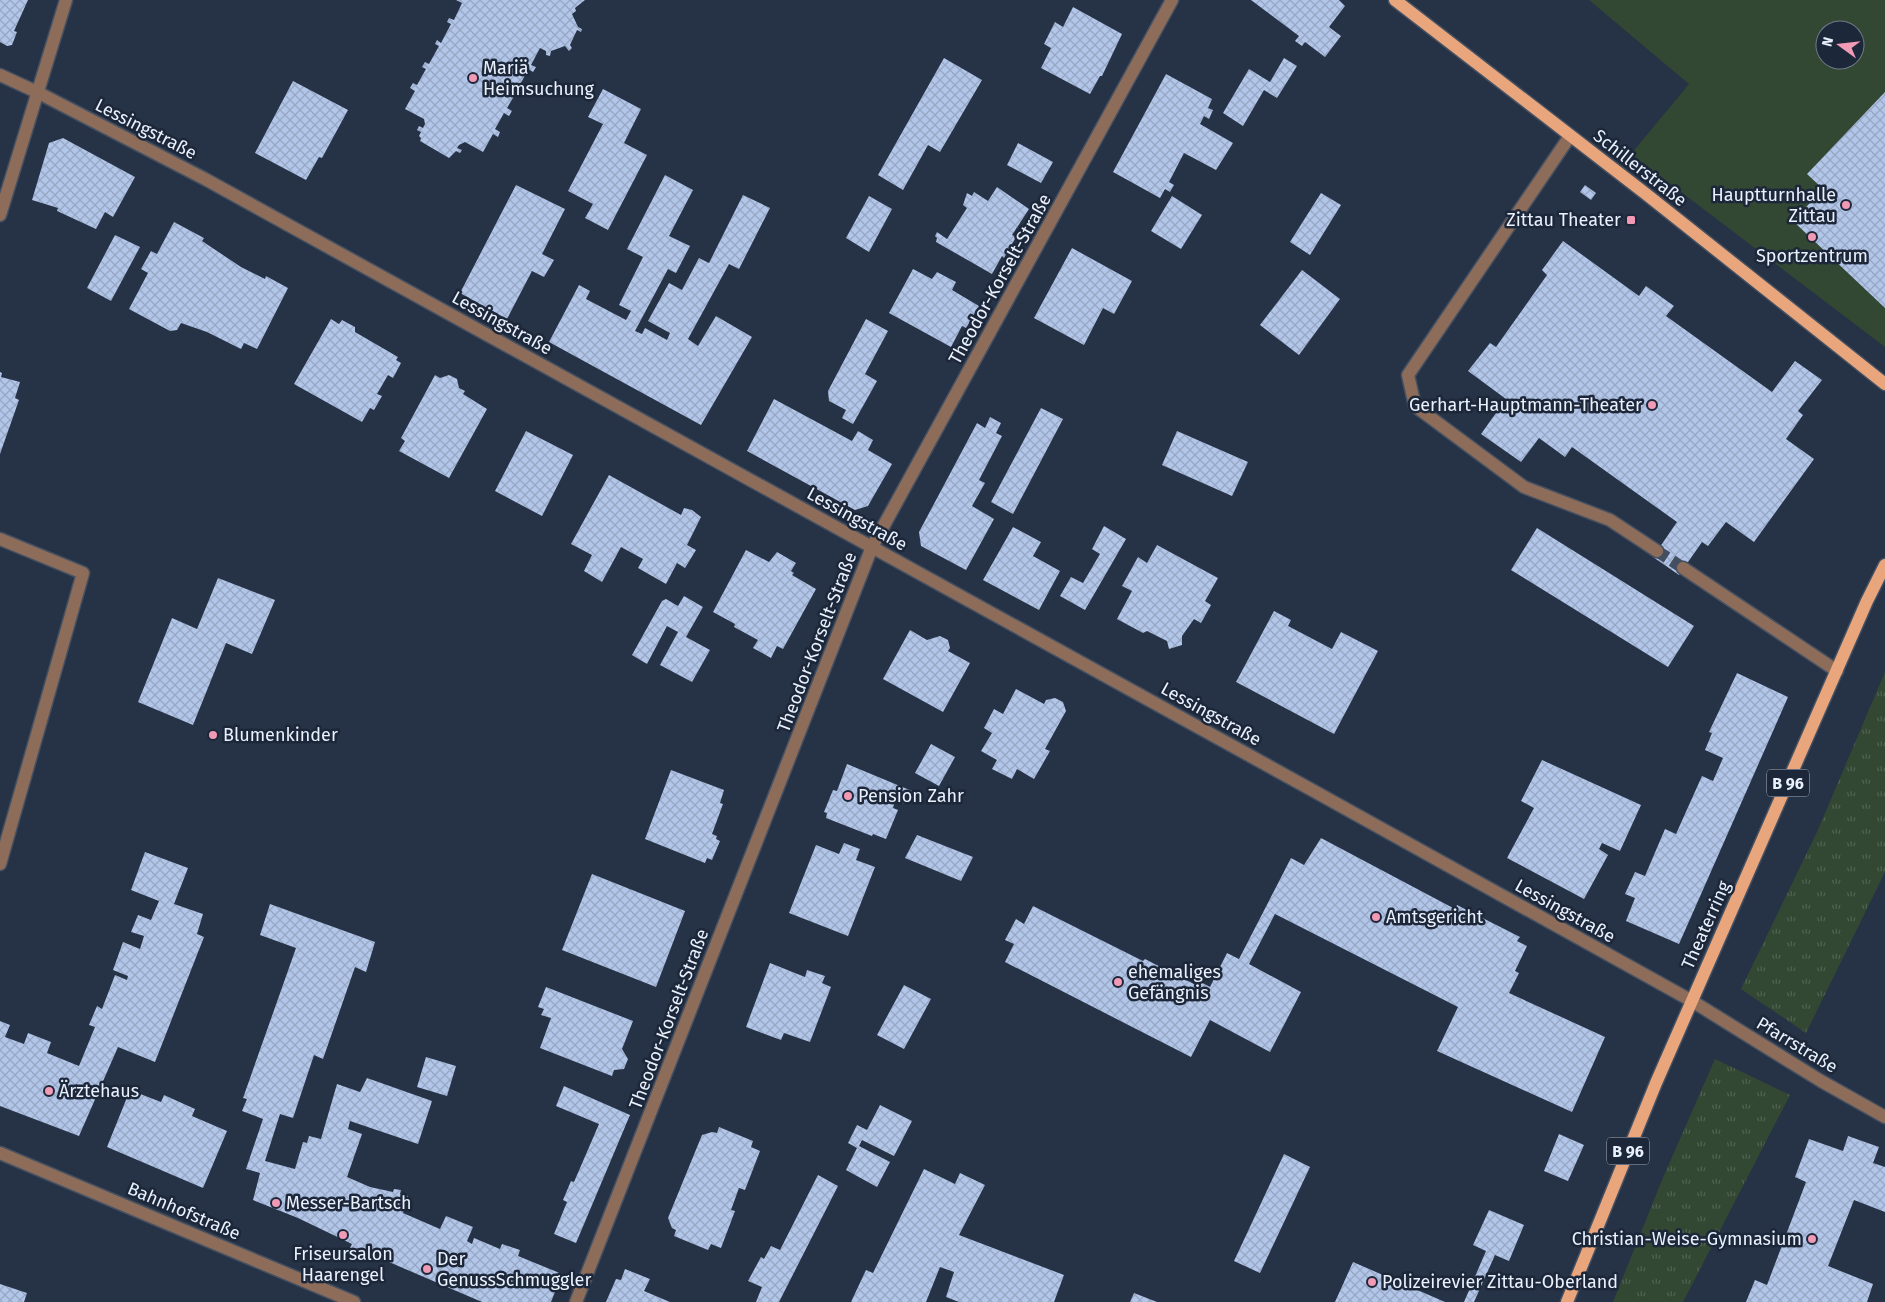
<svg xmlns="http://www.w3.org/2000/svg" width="1885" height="1302" viewBox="0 0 1885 1302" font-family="'Fira Sans',sans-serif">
	<defs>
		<pattern id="grass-tufts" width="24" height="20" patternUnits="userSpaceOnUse" patternTransform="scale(1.25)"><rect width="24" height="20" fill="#324833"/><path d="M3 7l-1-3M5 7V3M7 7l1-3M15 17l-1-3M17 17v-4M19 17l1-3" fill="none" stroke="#506351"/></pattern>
		<pattern id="building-cross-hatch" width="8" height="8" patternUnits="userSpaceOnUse" patternTransform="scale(1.25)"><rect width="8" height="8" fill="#b2c6e9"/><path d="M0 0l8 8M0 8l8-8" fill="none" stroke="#97a6c2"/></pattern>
	</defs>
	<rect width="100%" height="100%" fill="#263245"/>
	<!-- grass -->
	<g fill="url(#grass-tufts)">
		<polygon points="1885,672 1885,872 1806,1033 1741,989 1817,832"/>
		<polygon points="1715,1059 1790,1095 1683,1302 1613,1302 1662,1180"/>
	</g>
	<!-- pitch -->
	<path fill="#324833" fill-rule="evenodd" d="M1589 0H1885V347L1631 154 1689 84ZM1825 30H1855V60H1825Z"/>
	<!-- building -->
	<g fill="url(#building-cross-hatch)">
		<polygon points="0,0 28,0 14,31 17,32 12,45 7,46 0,42"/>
		<polygon points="456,0 585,0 575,8 576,11 572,14 578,27 582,29 581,32 577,30 570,45 572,48 569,51 565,46 551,51 550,56 546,55 546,51 540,48 531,65 536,67 533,72 528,69 519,87 524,89 522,93 517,91 507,108 512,111 509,116 504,113 495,129 500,132 498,137 493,134 483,152 465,142 459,145 457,148 462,150 460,153 456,151 449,158 420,141 421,138 419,136 421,132 417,130 419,126 423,128 425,124 424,119 405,109 415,91 410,88 413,83 417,85 426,69 422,67 425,62 429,64 439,46 435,44 437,40 441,43 451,24 447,22 449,18 454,20 462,3"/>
		<polygon points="1251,0 1339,0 1345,6 1329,27 1341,36 1325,57 1305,42 1302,46 1295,41 1299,36"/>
		<polygon points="1073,7 1122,34 1102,76 1100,76 1090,94 1041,68 1051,48 1044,44 1055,22 1063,27"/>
		<polygon points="944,58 982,80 940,152 928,145 903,190 878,175"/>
		<polygon points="1284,58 1297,66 1277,98 1264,90 1243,126 1223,113 1249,69 1270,82"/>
		<polygon points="1166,74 1212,99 1208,108 1213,110 1209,119 1204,116 1200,124 1233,143 1216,170 1184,153 1169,182 1174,185 1170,192 1165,189 1160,198 1113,172"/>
		<polygon points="293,81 348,110 322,158 319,157 306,180 255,153"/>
		<polygon points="603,89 641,109 624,143 647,155 608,230 585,218 593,204 568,191 603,124 588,117"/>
		<polygon points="1885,92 1885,308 1793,221 1823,189 1807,174"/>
		<polygon points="63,138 135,177 113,217 105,212 96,229 57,211 58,208 32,200 49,143"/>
		<polygon points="1018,143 1053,162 1041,183 1007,165"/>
		<polygon points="665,175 693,190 669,236 690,246 676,273 668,269 635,331 642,334 645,328 667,340 670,333 648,321 669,283 682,290 699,258 709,263 743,195 770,208 739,269 729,264 688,339 698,346 716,316 752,337 701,425 549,342 579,285 590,291 586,299 626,320 631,311 619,305 643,257 627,249"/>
		<polygon points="516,185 565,209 542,254 554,260 544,277 532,271 507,319 460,293"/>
		<polygon points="1585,185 1596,193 1591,200 1580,192"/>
		<polygon points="997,187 1029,209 1012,235 1016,237 1004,258 1002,256 992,274 936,242 937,238 935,236 937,232 947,239 967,208 963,205 967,193 972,196 974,192 988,201"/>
		<polygon points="1321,193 1341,205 1310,255 1290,242"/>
		<polygon points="869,196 892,209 869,252 846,238"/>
		<polygon points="1172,196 1202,215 1181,249 1151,231"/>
		<polygon points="174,222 204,238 202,241 241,267 265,279 266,276 288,288 257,349 244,343 241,349 207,332 181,323 177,330 170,331 129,309 148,273 141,269 151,251 157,254"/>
		<polygon points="115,235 140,247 111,301 87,288"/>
		<polygon points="1563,241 1639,296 1646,286 1674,306 1666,316 1772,392 1795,361 1822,380 1798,411 1803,415 1786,439 1814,459 1754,542 1726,522 1708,546 1702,542 1679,575 1653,557 1677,522 1572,447 1565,457 1539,438 1521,462 1481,434 1506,399 1468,371 1490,343 1496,347 1547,275 1542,270"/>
		<polygon points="1072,248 1132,281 1114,314 1103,308 1084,345 1034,318"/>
		<polygon points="913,269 932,279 937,272 956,282 952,290 979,306 966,328 962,326 951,347 889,313"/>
		<polygon points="1302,270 1340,299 1299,355 1260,325"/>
		<polygon points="331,319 339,324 342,320 355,327 355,332 398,357 396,360 401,363 393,378 388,375 377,394 382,396 374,410 370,408 362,422 294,384"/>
		<polygon points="866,319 888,331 865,374 877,381 853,424 842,418 846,410 829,401 828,391"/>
		<polygon points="0,372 2,373 1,377 20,382 15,398 19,400 0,454"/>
		<polygon points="435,375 440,378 449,375 457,379 459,388 465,391 463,394 487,409 449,478 399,451 405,441 401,438"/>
		<polygon points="774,399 852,441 858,431 873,440 868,450 892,464 868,506 855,510 747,451"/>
		<polygon points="1041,408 1063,419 1013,514 991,502"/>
		<polygon points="990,417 1001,423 996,433 1002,436 979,480 985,483 972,506 994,519 966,570 921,546 919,532 977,423 985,428"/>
		<polygon points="526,431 573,455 542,516 495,491"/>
		<polygon points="1177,431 1248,462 1232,496 1162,465"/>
		<polygon points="609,475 681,515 684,508 692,510 701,517 687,545 696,550 685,568 677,563 666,584 638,568 643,559 621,547 602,582 584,571 592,555 571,544"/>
		<polygon points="1104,526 1126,539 1085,610 1060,596 1071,577 1083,583 1100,554 1092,549"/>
		<polygon points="1013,527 1041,542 1033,556 1060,571 1039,610 983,580"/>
		<polygon points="1537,528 1694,626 1668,667 1511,570"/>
		<polygon points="1157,545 1218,578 1205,601 1211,605 1201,623 1194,619 1182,636 1182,645 1169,649 1167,641 1147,631 1143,633 1117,619 1132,591 1122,586 1138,557 1147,563"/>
		<polygon points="746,550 769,562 777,552 796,563 791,571 794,573 792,575 816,589 783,649 777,646 771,658 753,648 758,640 734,627 735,624 713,612"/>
		<polygon points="218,578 275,600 252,654 226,643 193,725 138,702 172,618 197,629"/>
		<polygon points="684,596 703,607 686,637 710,650 692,682 660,665 678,632 667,626 647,664 632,655 662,601 666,599 678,606"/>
		<polygon points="1274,611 1291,620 1288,626 1332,649 1341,632 1378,651 1334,734 1236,682"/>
		<polygon points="910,630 927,640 940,636 948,640 950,648 948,651 970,663 943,712 883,679"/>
		<polygon points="1737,673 1788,697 1679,944 1626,921 1635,898 1625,894 1635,872 1645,876 1665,829 1676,834 1702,776 1713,781 1723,758 1705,750 1712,733 1709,732"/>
		<polygon points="1016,689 1044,704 1046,700 1055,698 1063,702 1066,711 1045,749 1050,751 1034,779 1017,769 1012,779 992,769 997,760 981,751 992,733 984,728 994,709 1003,714"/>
		<polygon points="931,744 955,757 939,786 915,773"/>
		<polygon points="1542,760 1641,805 1620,851 1602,843 1599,849 1608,855 1584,899 1507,858 1534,808 1521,801"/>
		<polygon points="847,764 912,791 906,804 895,801 893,808 898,810 886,839 873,834 872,836 826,818 827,813 824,812 833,790 837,791"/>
		<polygon points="671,770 724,790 720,803 723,804 712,834 717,836 716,839 720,841 712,860 707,858 705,863 645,839"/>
		<polygon points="917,835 973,857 961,881 905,858"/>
		<polygon points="1321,838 1455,909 1457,905 1520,937 1517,941 1527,946 1515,971 1519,973 1509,993 1605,1037 1572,1112 1437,1051 1458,1007 1275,914 1249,964 1301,992 1270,1052 1210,1020 1191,1057 1005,962 1014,944 1005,940 1016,919 1024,924 1033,906 1143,961 1145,959 1194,984 1197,980 1210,987 1227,953 1239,959 1291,858 1304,865"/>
		<polygon points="844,843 860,849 856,860 875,867 848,936 789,913 816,845 839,854"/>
		<polygon points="145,852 188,868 174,904 203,914 197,934 204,937 155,1062 118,1047 79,1136 0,1106 0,1021 10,1025 5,1037 24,1044 28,1033 51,1042 47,1053 79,1066 95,1027 89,1025 97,1006 102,1009 115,975 127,980 128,976 113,970 123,942 140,949 144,936 131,932 138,915 151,920 159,901 131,890"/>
		<polygon points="592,874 685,911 656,987 562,950"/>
		<polygon points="270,904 375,942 366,972 355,967 323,1059 314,1055 293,1118 280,1114 265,1161 295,1169 303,1142 307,1143 309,1136 321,1139 337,1084 360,1092 367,1078 432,1101 418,1144 350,1121 348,1129 362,1134 347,1177 370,1187 393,1192 394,1189 401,1190 400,1194 408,1196 403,1213 440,1229 446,1216 473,1227 467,1241 472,1244 474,1238 500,1249 502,1244 520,1250 518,1256 562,1274 551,1302 482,1302 389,1262 350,1248 352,1244 298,1218 253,1200 260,1173 246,1169 263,1119 242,1111 247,1099 243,1098 296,948 260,935"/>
		<polygon points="770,963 805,977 807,970 825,976 822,983 831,987 810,1042 784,1033 781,1040 746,1027"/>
		<polygon points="904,985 931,999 904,1049 877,1035"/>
		<polygon points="546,987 633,1021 622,1049 628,1059 624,1069 614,1070 612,1076 540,1048 551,1018 541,1015 544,1009 538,1007"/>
		<polygon points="426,1057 456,1066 447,1096 417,1087"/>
		<polygon points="564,1086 630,1115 576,1243 554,1234 567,1202 563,1200 571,1181 574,1182 599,1124 556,1106"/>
		<polygon points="130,1090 161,1102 164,1095 195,1109 192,1116 227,1131 203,1188 107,1147"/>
		<polygon points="880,1105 912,1121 894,1156 862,1140 859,1146 890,1162 877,1187 846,1170 857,1148 848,1143 857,1125 867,1130"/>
		<polygon points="719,1127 753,1141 751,1147 760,1151 745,1190 739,1188 731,1210 735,1211 721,1248 711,1244 708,1250 674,1236 676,1230 672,1228 668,1218 702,1135 712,1132 717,1133"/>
		<polygon points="1559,1134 1584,1145 1568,1181 1544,1171"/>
		<polygon points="1848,1136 1879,1147 1873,1163 1885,1167 1885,1212 1854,1200 1828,1266 1873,1284 1867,1302 1746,1302 1755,1280 1767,1285 1806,1182 1795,1177 1809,1139 1843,1151"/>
		<polygon points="1284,1154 1310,1167 1260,1273 1234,1261"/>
		<polygon points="924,1169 955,1184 960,1173 985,1185 959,1235 1064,1275 1054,1302 959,1302 946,1297 954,1272 940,1267 926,1302 851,1302 866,1270 873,1273"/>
		<polygon points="818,1175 838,1186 779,1302 756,1302 762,1287 748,1281 761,1257 764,1259 771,1246 780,1250"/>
		<polygon points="1489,1210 1524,1225 1509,1261 1495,1255 1474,1302 1464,1302 1486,1251 1473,1245"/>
		<polygon points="1353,1262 1445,1302 1335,1302"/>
		<polygon points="625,1269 650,1279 644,1291 670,1302 606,1302 616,1279 621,1280"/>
		<polygon points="0,1284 27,1293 24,1302 0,1302"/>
		<polygon points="1134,1293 1157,1302 1130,1302"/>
	</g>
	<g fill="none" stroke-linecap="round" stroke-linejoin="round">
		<!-- minor-tunnel -->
		<polyline stroke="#434f61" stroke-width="12" stroke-dasharray="12 6" stroke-linecap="butt" points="1657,551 1683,568"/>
		<defs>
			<g id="minor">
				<polyline points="0,75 37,92 205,179 1312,790 1692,1001 1821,1081 1885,1117"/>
				<polyline points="1570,136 1408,375 1415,406 1524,487 1610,520 1657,551"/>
				<polyline points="0,215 66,0"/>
				<polyline points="0,539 83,573 0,864"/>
				<polyline points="1683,568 1837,671"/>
				<polyline points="0,1153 354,1302"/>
				<polyline points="576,1302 872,547 1172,0"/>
			</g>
			<g id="major">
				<polyline points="1395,0 1646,194 1885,384"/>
				<polyline points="1567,1302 1656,1083 1867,601 1885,565"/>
			</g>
		</defs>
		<!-- minor casing -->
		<use href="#minor" stroke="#455162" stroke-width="15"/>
		<!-- major casing -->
		<use href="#major" stroke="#455162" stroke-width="15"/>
		<!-- minor -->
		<use href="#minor" stroke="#8d6d59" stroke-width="12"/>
		<!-- major -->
		<use href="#major" stroke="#e9a67d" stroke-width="12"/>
	</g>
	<!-- markers -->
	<g fill="#f09ab5" stroke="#1d273a" stroke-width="2">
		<circle cx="473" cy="78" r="5"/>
		<circle cx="1846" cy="205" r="5"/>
		<rect x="1626" y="215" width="10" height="10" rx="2.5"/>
		<circle cx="1812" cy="237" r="5"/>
		<circle cx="1652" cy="405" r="5"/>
		<circle cx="213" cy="735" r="5"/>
		<circle cx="848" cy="796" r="5"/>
		<circle cx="1376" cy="917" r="5"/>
		<circle cx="1118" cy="982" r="5"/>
		<circle cx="49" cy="1091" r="5"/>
		<circle cx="276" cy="1203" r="5"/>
		<circle cx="343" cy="1235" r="5"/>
		<circle cx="1812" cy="1239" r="5"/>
		<circle cx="427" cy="1269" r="5"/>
		<circle cx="1372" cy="1282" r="5"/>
	</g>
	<g text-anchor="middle" stroke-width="5" stroke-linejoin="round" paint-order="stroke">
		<!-- shield labels -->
		<g fill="#1d273a" stroke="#acb4c2" stroke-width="1">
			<rect x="1767" y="769.5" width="42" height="27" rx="4"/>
			<rect x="1607" y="1137.5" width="42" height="27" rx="4"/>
		</g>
		<g font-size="16" font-weight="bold" fill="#e9f1fd">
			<text x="1788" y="789">B 96</text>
			<text x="1628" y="1157">B 96</text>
		</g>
		<!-- poi labels -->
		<g font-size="18" fill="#e9f1fd" stroke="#1d273a" text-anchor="start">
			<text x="483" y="74">Mariä<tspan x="483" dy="21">Heimsuchung</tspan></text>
			<text x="1836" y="201" text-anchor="end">Hauptturnhalle<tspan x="1836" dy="21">Zittau</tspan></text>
			<text x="1621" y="226" text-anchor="end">Zittau Theater</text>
			<text x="1812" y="262" text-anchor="middle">Sportzentrum</text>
			<text x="1642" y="411" text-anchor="end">Gerhart-Hauptmann-Theater</text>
			<text x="223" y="741">Blumenkinder</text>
			<text x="858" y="802">Pension Zahr</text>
			<text x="1386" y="923">Amtsgericht</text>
			<text x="1128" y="978">ehemaliges<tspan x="1128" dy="21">Gefängnis</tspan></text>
			<text x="59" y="1097">Ärztehaus</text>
			<text x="286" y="1209">Messer-Bartsch</text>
			<text x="1802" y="1245" text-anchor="end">Christian-Weise-Gymnasium</text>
			<text x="343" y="1260" text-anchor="middle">Friseursalon<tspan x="343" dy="21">Haarengel</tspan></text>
			<text x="437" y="1265">Der<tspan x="437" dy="21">GenussSchmuggler</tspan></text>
			<text x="1382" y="1288">Polizeirevier Zittau-Oberland</text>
		</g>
		<!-- street labels -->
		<g font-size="18" fill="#e9f1fd" stroke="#1d273a">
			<text transform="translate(146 129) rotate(27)" y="6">Lessingstraße</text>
			<text transform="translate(1640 168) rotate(38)" y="6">Schillerstraße</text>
			<text transform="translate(1000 279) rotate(-61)" y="6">Theodor-Korselt-Straße</text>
			<text transform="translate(502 323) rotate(29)" y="6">Lessingstraße</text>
			<text transform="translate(857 519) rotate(29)" y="6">Lessingstraße</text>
			<text transform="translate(817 642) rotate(-69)" y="6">Theodor-Korselt-Straße</text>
			<text transform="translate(1211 714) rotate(29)" y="6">Lessingstraße</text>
			<text transform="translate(1565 911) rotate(29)" y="6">Lessingstraße</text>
			<text transform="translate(1706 925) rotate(-66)" y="6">Theaterring</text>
			<text transform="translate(669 1019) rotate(-69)" y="6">Theodor-Korselt-Straße</text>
			<text transform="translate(1797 1045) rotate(31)" y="6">Pfarrstraße</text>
			<text transform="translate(184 1211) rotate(23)" y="6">Bahnhofstraße</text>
		</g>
	</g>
	<!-- north arrow -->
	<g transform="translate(1840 45) rotate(285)"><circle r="24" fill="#1d273a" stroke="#6f7888"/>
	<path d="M0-4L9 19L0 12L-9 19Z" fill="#f09ab5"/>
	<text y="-8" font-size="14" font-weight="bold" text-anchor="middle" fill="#e9f1fd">N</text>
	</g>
</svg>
